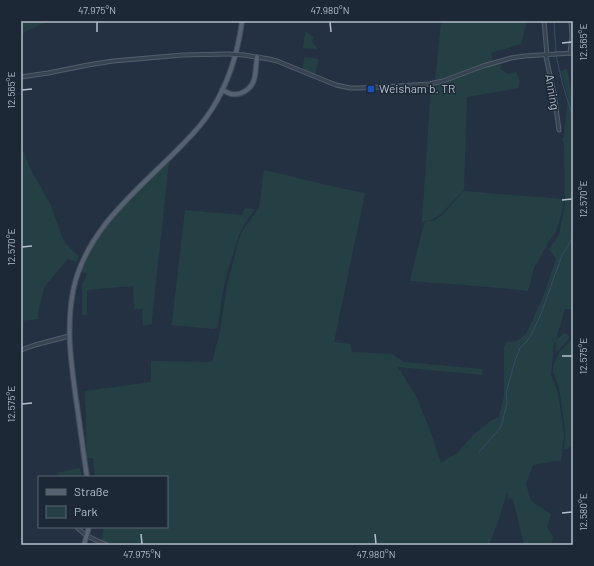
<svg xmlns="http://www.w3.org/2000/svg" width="594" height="566" viewBox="0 0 594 566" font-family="Barlow,sans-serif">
	<rect width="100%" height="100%" fill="#233143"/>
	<!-- green -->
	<g fill="#254044">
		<polygon points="21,21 48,21 21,34"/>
		<polygon points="449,21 526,21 527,23 521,44 491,53 493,61 435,81 441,23"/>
		<path d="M305 31 314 37C310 41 314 45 317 48V49L303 48Z"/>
		<polygon points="304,57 319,59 315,74 313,74 303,69"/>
		<polygon points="500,62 501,69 507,74 516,72 520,81 518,88 467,97 464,190 441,214 432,220 422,222 431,85 454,79"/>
		<polygon points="567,69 572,95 573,95 573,309 565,309 556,340 564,333 570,337 558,351 556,351 556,342 554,342 551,375 558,393 564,434 561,461 556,461 533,465 526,484 531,501 551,514 547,527 554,538 553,538 551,545 524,545 513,499 507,498 509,494 507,492 498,522 489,545 109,545 101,541 104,527 167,527 167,477 95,477 93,458 87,458 85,391 151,382 151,361 212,362 220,331 227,286 238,242 244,228 259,208 264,170 340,188 365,193 334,342 350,344 352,352 392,354 404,362 482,369 482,375 398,367 417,398 431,433 441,463 457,453 473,435 490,421 499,417 504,396 504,347 508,341 511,342 516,341 526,334 543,297 556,259 549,249 559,235 565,204 564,147 562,138 564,137 568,97 560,71"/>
		<polygon points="21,147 31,170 51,205 62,237 66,244 79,257 76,262 68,259 45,286 39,308 38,319 21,321"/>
		<path d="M169 162 152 319V324L143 326 142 309H134L133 286 87 290V315H82V285L87 274 81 272C88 252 112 213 130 201L131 202 132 199 133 197Z"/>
		<polygon points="464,191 564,199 562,212 556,231 548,243 534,268 528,291 500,288 410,281 422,231 425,222 435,220 442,215"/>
		<polygon points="245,208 255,209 244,225 239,235 227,273 222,295 218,327 214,329 171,325 172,322 185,210 242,215"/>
		<polygon points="573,338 573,446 564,450 565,434 564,422 559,387 553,372 553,366 559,353 572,339"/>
		<polygon points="80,468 82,477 61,477 56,473"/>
	</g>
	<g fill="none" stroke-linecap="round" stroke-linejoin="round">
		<!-- stream -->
		<g stroke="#364c6b" stroke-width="1">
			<polyline points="554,21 556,52"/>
			<polyline points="556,55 562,82 573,118"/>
			<polyline points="479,452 495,434 501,427 507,403 506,393 515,361 520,348 527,341 531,335 541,314 562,255 573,237"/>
		</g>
		<defs>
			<g id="minor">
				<polyline points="544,21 547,55 546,57 554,93 559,130"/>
				<polyline points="570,53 572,36 571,21"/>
				<polyline points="244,55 269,59 277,61 336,85 350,88 361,88 398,86 429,84 443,81 483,66 511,58 524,56 573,53"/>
				<polyline points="21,77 48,73 88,65 113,61 183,55 228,54"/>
				<polyline points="21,350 35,345 69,336"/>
				<path d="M77 527C84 536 96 540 107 545"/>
			</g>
			<g id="major">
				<path d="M222 90C225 91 228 93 231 94 241 96 251 89 254 80 256 72 256 64 257 57"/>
				<path d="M87 477C83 451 80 425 76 399 71 362 66 329 73 291 86 227 141 188 183 144 194 133 204 122 212 109 229 82 238 52 242 21"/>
				<polyline points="84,545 89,527"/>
			</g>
		</defs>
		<!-- minor casing -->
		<use href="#minor" stroke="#535e6c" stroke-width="5"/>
		<!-- major casing -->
		<use href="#major" stroke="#424c5b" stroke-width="6"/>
		<!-- minor -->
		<use href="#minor" stroke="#384352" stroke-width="3"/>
		<!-- major -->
		<use href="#major" stroke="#566272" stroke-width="4"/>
		<defs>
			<polyline id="minor-bridge" points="228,54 244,55"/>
		</defs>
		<!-- minor-bridge casing -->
		<use href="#minor-bridge" stroke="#535e6c" stroke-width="5" stroke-linecap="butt"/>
		<!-- minor-bridge -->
		<use href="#minor-bridge" stroke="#384352" stroke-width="3"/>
	</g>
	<!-- ticks -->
	<path fill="none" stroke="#b5becc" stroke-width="1.5" d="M97 22V32M330 22 331 32M562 43 572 42M22 90 32 89M562 200 572 199M22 247 32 246M562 356H572M22 404 32 403M562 513 572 512M141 534 142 544M375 534 376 544"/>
	<!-- markers -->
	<rect fill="#1a4fb4" stroke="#1d2837" stroke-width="1.5" x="367" y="85" width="8" height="8" rx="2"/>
	<g text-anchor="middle" stroke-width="3" stroke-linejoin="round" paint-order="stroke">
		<!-- poi labels -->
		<g font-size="12" fill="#b5becc" stroke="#1d2837" text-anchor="start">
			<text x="379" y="93">Weisham b. TR</text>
		</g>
		<!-- street labels -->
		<g font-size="12" fill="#b5becc" stroke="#1d2837">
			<text transform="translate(552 92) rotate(80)" y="4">Anning</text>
		</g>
	</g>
	<!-- border -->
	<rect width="594" height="566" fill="none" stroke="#1d2837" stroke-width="44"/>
	<!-- legend -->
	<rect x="38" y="476" width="130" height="52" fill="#1d2837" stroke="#5a6473"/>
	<rect x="46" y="489" width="20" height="6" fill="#566272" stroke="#5a6473"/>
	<text x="74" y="496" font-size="12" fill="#b5becc">Straße</text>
	<rect x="46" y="506" width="20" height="12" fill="#254044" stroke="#5a6473"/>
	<text x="74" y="516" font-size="12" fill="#b5becc">Park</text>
	<rect x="22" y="22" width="550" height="522" fill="none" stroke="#b5becc" stroke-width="1.5"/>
	<g font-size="10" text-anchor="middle" fill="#b5becc">
		<text x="97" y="14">47.975°N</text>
		<text x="330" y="14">47.980°N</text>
		<text transform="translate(583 42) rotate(-90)" y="4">12.565°E</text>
		<text transform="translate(11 90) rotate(-90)" y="4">12.565°E</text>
		<text transform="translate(583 199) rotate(-90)" y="4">12.570°E</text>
		<text transform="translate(11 247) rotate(-90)" y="4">12.570°E</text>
		<text transform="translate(583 356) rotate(-90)" y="4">12.575°E</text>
		<text transform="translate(11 404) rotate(-90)" y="4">12.575°E</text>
		<text transform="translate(583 512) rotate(-90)" y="4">12.580°E</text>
		<text x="142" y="558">47.975°N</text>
		<text x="376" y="558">47.980°N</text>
	</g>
</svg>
